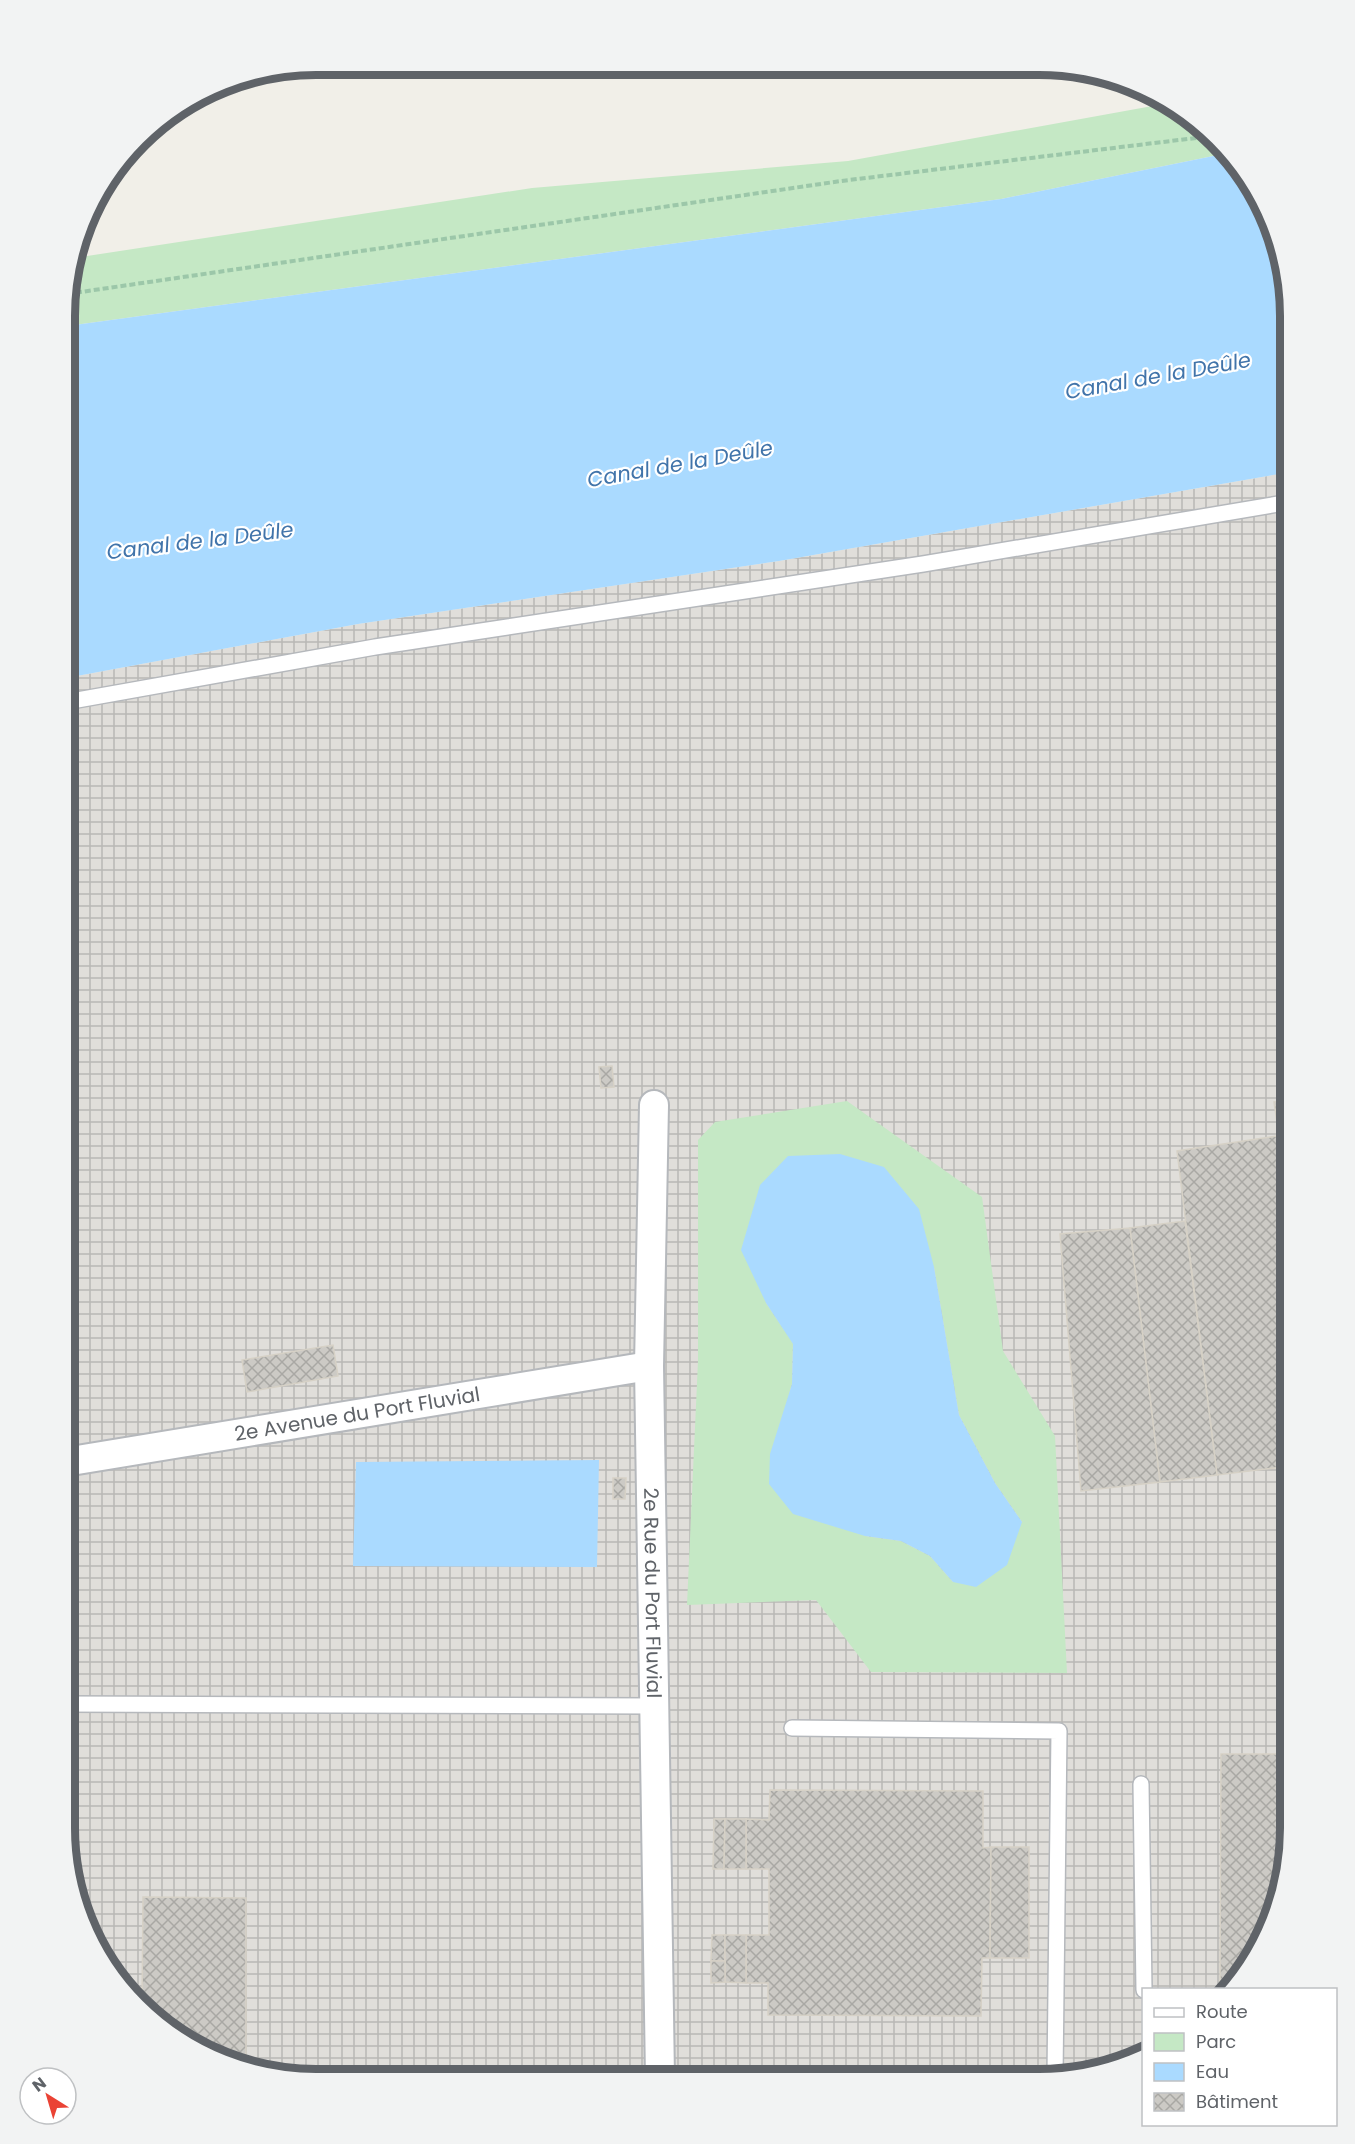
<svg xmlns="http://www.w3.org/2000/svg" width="1355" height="2144" viewBox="0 0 1355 2144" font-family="Poppins,sans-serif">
	<defs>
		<pattern id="industrial-grid" width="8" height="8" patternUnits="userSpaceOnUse" patternTransform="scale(1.5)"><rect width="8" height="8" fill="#e0deda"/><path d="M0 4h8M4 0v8" fill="none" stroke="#b9b8b5"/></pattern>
		<pattern id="building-cross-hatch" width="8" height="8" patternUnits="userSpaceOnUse" patternTransform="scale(1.5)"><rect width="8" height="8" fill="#cccac5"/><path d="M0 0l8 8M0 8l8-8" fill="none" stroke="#a9a8a4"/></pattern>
	</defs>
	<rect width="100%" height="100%" fill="#f1efe8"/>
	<!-- industrial -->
	<polygon fill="url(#industrial-grid)" points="1290,472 1290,1845 1271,1924 1239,1981 1230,1989 1144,1990 1143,2056 1135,2060 1039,2079 284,2077 219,2060 163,2027 116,1981 84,1924 65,1828 66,678 358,624 779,561"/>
	<!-- green -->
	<g fill="#c5e8c5" fill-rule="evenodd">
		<polygon points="1169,103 1192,117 1228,153 1001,199 67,326 67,284 74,258 532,188 848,161"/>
		<path d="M847 1101 982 1197 1003 1351 1055 1436 1067 1673 871 1672 816 1600 687 1605 698 1361V1140L715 1122ZM934 1267 959 1415 995 1483 1022 1522 953 1582 930 1556 901 1541 865 1536 783 1416 792 1384 793 1343 766 1303Z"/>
	</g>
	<!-- water -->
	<g fill="#aadaff">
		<polygon points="1228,153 1239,163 1271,220 1290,316 1290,472 779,561 358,624 66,678 67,326 1001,199"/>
		<polygon points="840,1154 884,1167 919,1209 934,1267 959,1415 995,1483 1022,1522 1007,1565 976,1587 953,1582 930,1556 901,1541 865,1536 793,1514 769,1484 770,1454 792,1384 793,1344 766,1303 741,1250 760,1185 788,1156"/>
		<polygon points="599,1460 597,1567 353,1566 356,1462"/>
	</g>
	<!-- building -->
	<g fill="url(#building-cross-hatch)" stroke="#d6d1c6" stroke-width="1.5">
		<polygon points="612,1066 614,1087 601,1088 599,1067"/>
		<polygon points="1290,1100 1290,1134 1279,1136 1274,1102"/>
		<polygon points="1290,1134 1290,1466 1217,1475 1177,1151"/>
		<polygon points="1185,1221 1217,1475 1160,1482 1130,1228"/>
		<polygon points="1130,1228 1160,1482 1081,1491 1060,1234"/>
		<polygon points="333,1345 338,1376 247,1392 242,1360"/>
		<polygon points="613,1478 626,1478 625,1499 613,1499"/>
		<polygon points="1221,1754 1290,1754 1290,1845 1271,1924 1239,1981 1230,1990 1220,1989"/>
		<polygon points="770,1790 983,1791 983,1848 991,1847 990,1958 982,1958 981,2016 768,2015 768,1983 746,1983 746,1935 769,1935 769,1869 746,1869 746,1819 769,1820"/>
		<polygon points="714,1819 725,1819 724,1869 713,1869"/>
		<polygon points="725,1819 746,1819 746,1869 724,1869"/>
		<polygon points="991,1847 1029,1847 1029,1958 990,1958"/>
		<polygon points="143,1897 246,1898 246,2067 219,2060 163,2027 142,2006"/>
		<polygon points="712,1935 725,1935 725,1961 711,1961"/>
		<polygon points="725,1935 746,1935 746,1983 725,1982"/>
		<polygon points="711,1961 725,1961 725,1982 711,1983"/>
	</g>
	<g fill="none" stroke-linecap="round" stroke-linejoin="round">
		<defs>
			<g id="service">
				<polyline points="66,702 375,647 923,564 1290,502"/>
				<polyline points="65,1704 654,1706"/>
				<polyline points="792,1728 1059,1731 1055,2076"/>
				<polyline points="1141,1784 1144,1990"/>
			</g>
			<g id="minor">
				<path id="s1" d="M654 1105 649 1366 660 2078"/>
				<path id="s2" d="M65 1462 649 1366"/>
			</g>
		</defs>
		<!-- service casing -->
		<use href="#service" stroke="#b5b8bc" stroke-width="18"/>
		<!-- minor casing -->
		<use href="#minor" stroke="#b5b8bc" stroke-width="32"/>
		<!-- path -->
		<polyline stroke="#9cc7a9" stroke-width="4" stroke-dasharray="6 3" stroke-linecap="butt" points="67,294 841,181 1212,136"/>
		<!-- service -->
		<use href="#service" stroke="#fff" stroke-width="15"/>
		<!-- minor -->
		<use href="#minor" stroke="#fff" stroke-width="28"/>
	</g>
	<g text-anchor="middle" stroke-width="4.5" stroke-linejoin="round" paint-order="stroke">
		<!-- street labels -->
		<g font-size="20" fill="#5f6368" stroke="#fff">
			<text dy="7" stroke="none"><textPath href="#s2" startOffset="296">2e Avenue du Port Fluvial</textPath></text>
			<text dy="7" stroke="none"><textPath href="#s1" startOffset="488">2e Rue du Port Fluvial</textPath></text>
		</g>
		<!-- water labels -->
		<g font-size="21" font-style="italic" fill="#4174aa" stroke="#fff">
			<text transform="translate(1158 376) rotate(-10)" y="7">Canal de la Deûle</text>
			<text transform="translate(680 464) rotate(-10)" y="7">Canal de la Deûle</text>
			<text transform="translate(200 541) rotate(-7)" y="7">Canal de la Deûle</text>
		</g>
	</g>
	<!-- crop -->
	<path d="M0 0H1355V2144H0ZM316 75H1039A241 241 0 0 1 1280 316V1828A241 241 0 0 1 1039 2069H316A241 241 0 0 1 75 1828V316A241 241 0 0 1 316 75Z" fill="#f2f3f3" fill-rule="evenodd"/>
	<path fill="none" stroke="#5f6368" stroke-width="8" d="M316 75H1039A241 241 0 0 1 1280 316V1828A241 241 0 0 1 1039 2069H316A241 241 0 0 1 75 1828V316A241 241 0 0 1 316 75Z"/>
	<!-- legend -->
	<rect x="1142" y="1988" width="195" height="138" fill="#ffffff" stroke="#bfc1c3" stroke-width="1.5"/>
	<rect x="1154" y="2008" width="30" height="9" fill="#ffffff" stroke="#bfc1c3" stroke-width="1.5"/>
	<text x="1196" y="2018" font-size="18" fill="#5f6368">Route</text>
	<rect x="1154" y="2033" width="30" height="18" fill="#c5e8c5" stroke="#bfc1c3" stroke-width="1.5"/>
	<text x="1196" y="2048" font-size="18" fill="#5f6368">Parc</text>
	<rect x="1154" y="2063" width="30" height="18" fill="#aadaff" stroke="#bfc1c3" stroke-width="1.5"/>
	<text x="1196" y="2078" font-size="18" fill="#5f6368">Eau</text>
	<rect x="1154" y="2093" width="30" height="18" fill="url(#building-cross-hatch)" stroke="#bfc1c3" stroke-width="1.5"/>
	<text x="1196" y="2108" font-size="18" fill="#5f6368">Bâtiment</text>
	<!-- north arrow -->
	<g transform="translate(48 2096) rotate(323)"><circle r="28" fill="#ffffff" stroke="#bfc1c3" stroke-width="1.5"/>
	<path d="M0-4.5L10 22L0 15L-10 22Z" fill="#ea4335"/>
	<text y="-9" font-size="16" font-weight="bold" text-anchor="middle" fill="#5f6368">N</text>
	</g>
</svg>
